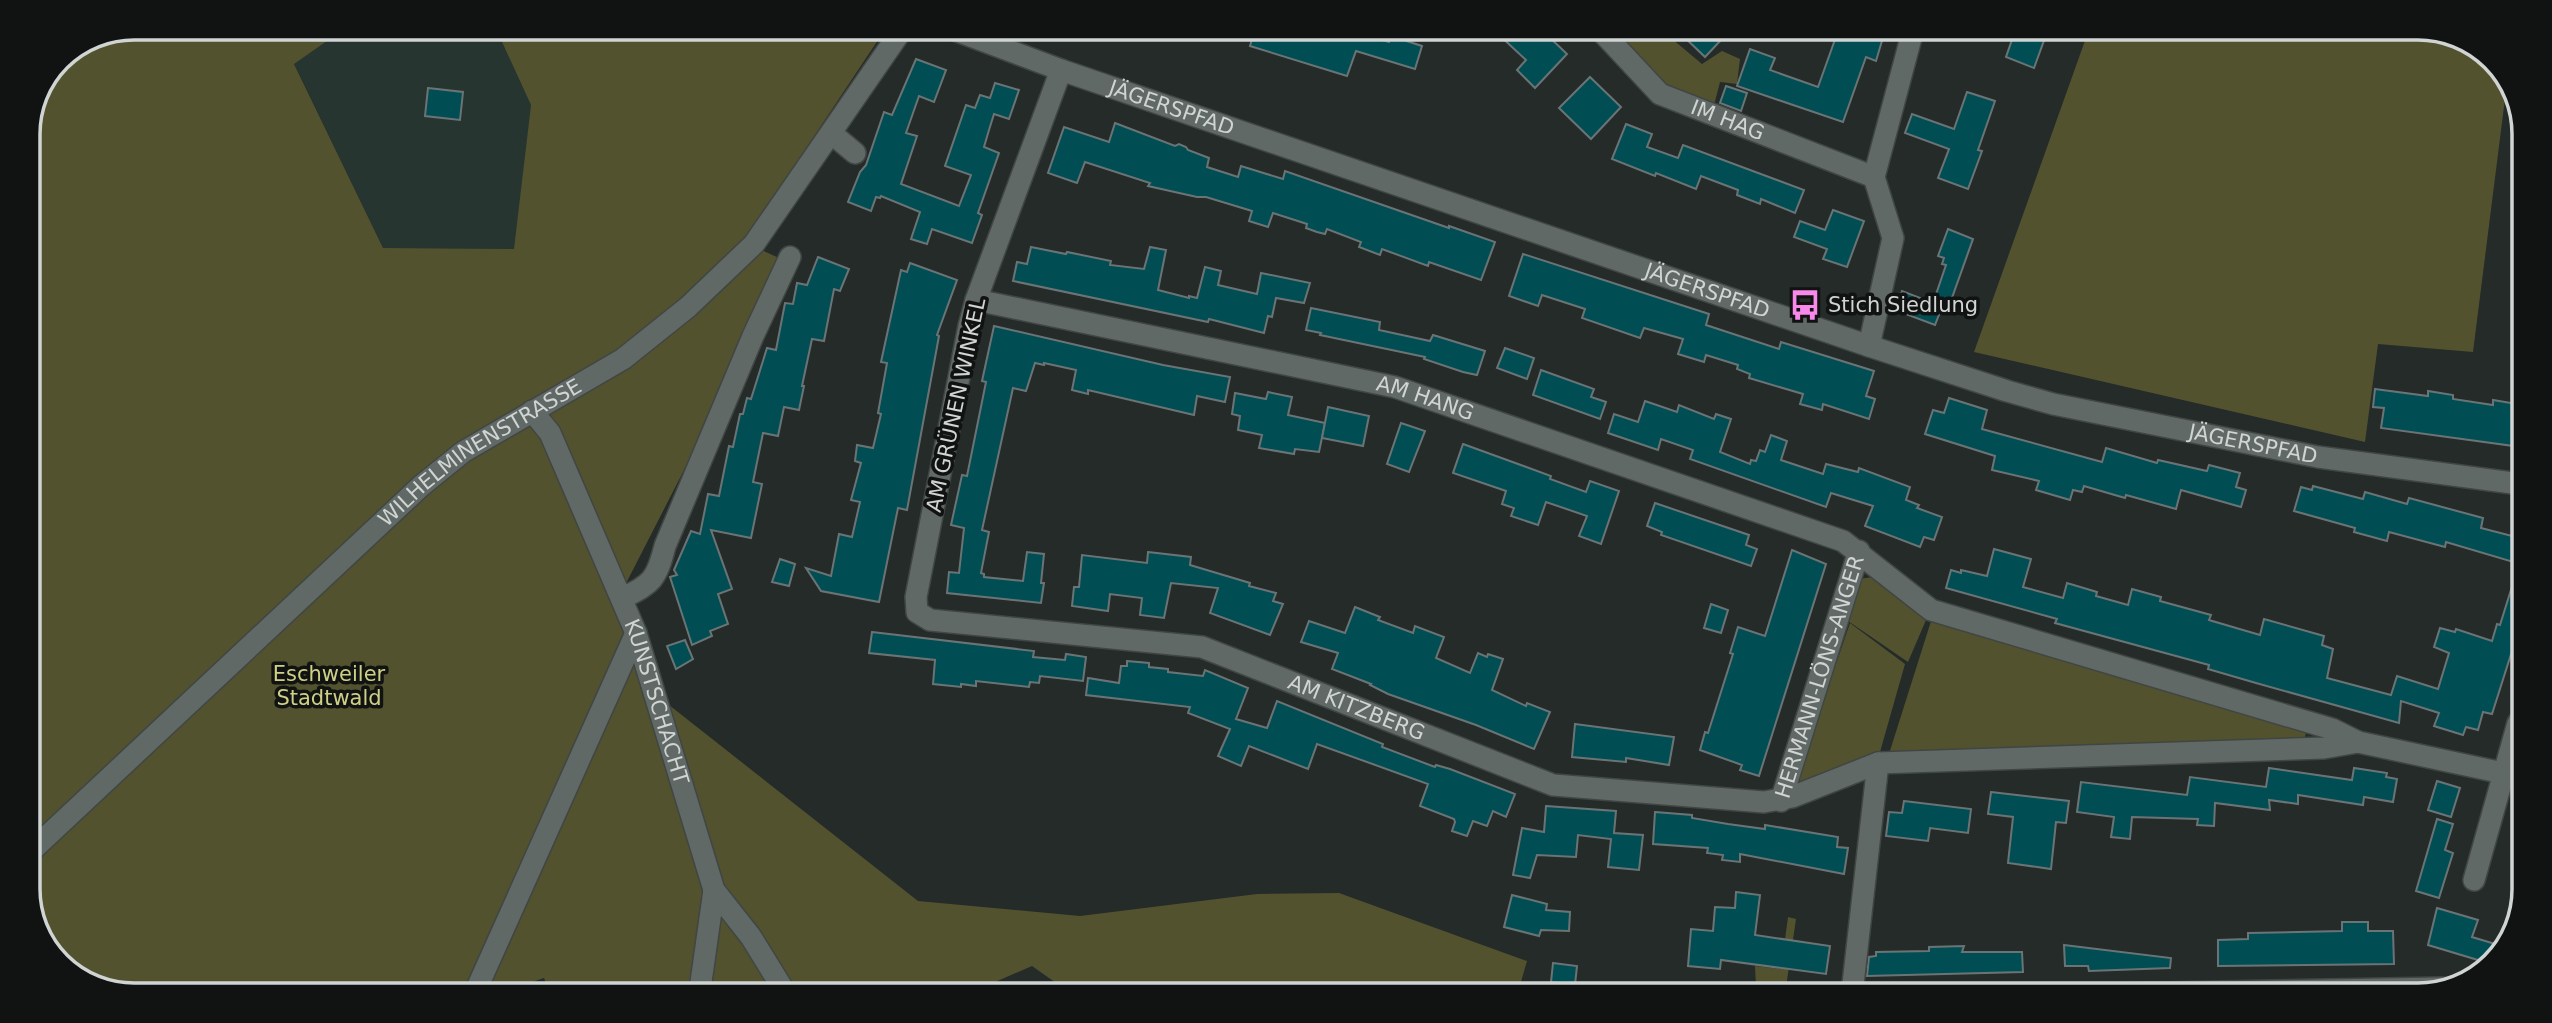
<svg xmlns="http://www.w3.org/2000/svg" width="2552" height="1023" viewBox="0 0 2552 1023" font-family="'DejaVu Sans',sans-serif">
	<rect width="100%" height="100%" fill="#242b29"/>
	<!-- built -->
	<polygon fill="#273531" points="344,29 496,29 531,105 515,249 383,248 294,63"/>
	<!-- green -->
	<g fill="#52522f">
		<polygon points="135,28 344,29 294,64 383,248 514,249 531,105 496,29 884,31 744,242 790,263 617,601 650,690 918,901 1080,916 1257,894 1339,893 1527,961 1518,992 1066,990 1032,966 977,990 548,989 544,978 515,988 94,987 50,953 28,896 28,128 59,59"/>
		<polygon points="1616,33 1665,33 1702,64 1722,51 1740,59 1737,84 1720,82 1713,109 1665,88"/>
		<polygon points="2087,35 2458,36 2502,70 2507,83 2473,352 2378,344 2365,442 1974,352"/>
		<polygon points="1873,577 1926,620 1908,662 1848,621 1859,579"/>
		<polygon points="1932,618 2306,732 2305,737 1888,757"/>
		<polygon points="1850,623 1905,664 1880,752 1795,784"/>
		<polygon points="1788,917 1796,919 1786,987 1756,988 1755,966 1781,969"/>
	</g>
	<!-- building -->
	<g fill="#004e54" stroke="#6b7475" stroke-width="2">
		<polygon points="1254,32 1355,32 1389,42 1391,36 1422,46 1415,69 1356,51 1347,76 1250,46"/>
		<polygon points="1497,33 1545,33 1567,54 1535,88 1517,70 1526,60"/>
		<polygon points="1680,33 1705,33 1722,39 1705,57"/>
		<polygon points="1837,34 1884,34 1876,61 1866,57 1843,122 1737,86 1750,49 1775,58 1770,70 1818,87"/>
		<polygon points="2014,34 2046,35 2034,68 2006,57"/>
		<polygon points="916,59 946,70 934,102 919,96 906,133 917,136 901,184 959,206 971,175 945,166 966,105 975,108 980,95 990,98 995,83 1019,90 1009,119 994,114 989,130 984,147 999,153 978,213 982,215 972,243 932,229 927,244 911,239 920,212 881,196 880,198 876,197 871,211 848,202 860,172 866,165 884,112 892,115"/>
		<polygon points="1590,77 1621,107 1591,139 1559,108"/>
		<polygon points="1726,86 1747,93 1741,111 1720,103"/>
		<polygon points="428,88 463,92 460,120 425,116"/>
		<polygon points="1967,92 1995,101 1978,150 1982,151 1968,189 1938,178 1949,149 1905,133 1912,114 1954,129"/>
		<polygon points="1115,123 1175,146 1179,144 1186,147 1188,150 1209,158 1207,167 1238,177 1241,166 1283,179 1285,171 1449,228 1449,226 1495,242 1481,280 1429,262 1428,266 1382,249 1380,255 1359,247 1361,242 1327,229 1325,234 1317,232 1306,228 1307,224 1273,213 1268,227 1249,221 1252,211 1206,197 1197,197 1148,186 1150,183 1085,162 1077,183 1048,173 1064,127 1109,142"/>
		<polygon points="1626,124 1652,134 1647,147 1678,158 1683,145 1804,190 1795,213 1761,199 1760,204 1737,195 1738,190 1701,176 1696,189 1656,173 1655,176 1612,159"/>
		<polygon points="1833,210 1864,221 1847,267 1823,259 1827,249 1794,237 1800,221 1825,230"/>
		<polygon points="1948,229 1973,239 1948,309 1942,307 1935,325 1895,310 1902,291 1933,303 1946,265 1942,264 1944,258 1938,256"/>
		<polygon points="1031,247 1066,254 1067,252 1111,261 1110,265 1144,269 1150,247 1166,250 1158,290 1189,298 1189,296 1197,298 1205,267 1221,271 1218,285 1257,294 1261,273 1310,283 1304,303 1276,298 1272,317 1268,316 1264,333 1209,319 1208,322 1013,281 1017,262 1027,264"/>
		<polygon points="1523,254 1709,314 1706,325 1779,349 1781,342 1874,371 1866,396 1875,399 1869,419 1823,404 1822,410 1800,404 1803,394 1749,378 1750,374 1737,369 1738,365 1706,355 1704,362 1678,354 1683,339 1644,328 1640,338 1582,318 1585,309 1542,295 1538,306 1509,296"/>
		<polygon points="818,257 849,269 840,291 834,289 824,341 812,339 802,386 804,386 799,410 784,407 778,436 763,433 753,482 762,484 751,538 711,530 732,589 718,594 728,624 710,631 712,636 692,645 670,577 677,575 674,570 691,531 700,534 708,494 719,496 729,446 733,447 740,414 743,414 747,398 751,399 767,348 776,350 785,303 793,304 797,283 807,285"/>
		<polygon points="910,263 957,280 937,335 939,336 907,510 898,508 879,602 821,591 806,568 831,576 839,534 852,537 860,502 851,500 861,463 855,461 857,445 873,448 881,414 878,413 887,363 881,362 901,270 907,272"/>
		<polygon points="1311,308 1380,322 1379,330 1430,341 1433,335 1485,351 1477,375 1463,372 1424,359 1425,357 1320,335 1321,333 1306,330"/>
		<polygon points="994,326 1163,365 1230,377 1225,402 1197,396 1194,415 1088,390 1088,394 1072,390 1076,370 1044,363 1044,365 1035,363 1026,391 1013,388 982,530 989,532 981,573 984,574 984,577 1023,581 1027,552 1044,554 1041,583 1044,583 1041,603 947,593 949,572 959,573 964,528 951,525 962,475 967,476 986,382 982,381"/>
		<polygon points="1505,348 1534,358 1527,379 1497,368"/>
		<polygon points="1541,370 1594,389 1591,397 1606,402 1600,419 1533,395"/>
		<polygon points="2375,389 2428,396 2428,391 2453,395 2453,399 2493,405 2493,400 2517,404 2516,408 2521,409 2521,447 2381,428 2384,408 2373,407"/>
		<polygon points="1268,392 1292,397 1288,415 1325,423 1319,452 1295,449 1294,454 1259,448 1262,435 1238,430 1240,416 1232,414 1235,393 1266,399"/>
		<polygon points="1949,398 1987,410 1982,429 2102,462 2106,448 2157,463 2158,460 2207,471 2209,465 2240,473 2236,487 2246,490 2241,507 2181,490 2176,509 2126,495 2125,498 2084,486 2082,492 2073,490 2070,500 2036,490 2039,481 1992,470 1995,456 1925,434 1933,410 1944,413"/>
		<polygon points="1645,401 1677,412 1679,405 1714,419 1716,414 1731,419 1720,452 1750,464 1751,460 1756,461 1760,450 1765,452 1771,435 1787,441 1781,460 1823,474 1826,464 1858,472 1859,468 1910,487 1906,500 1919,505 1917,508 1942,517 1934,540 1924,537 1920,547 1865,526 1873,506 1831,493 1826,507 1690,459 1693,450 1661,439 1658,450 1608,433 1614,414 1638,422"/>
		<polygon points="1328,407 1369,416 1363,446 1322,438"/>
		<polygon points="1401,423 1425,431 1409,472 1387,464"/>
		<polygon points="1463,444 1551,476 1550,479 1586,492 1590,481 1619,491 1601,544 1579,536 1587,516 1546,502 1538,525 1511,516 1514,508 1502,504 1506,491 1453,473"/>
		<polygon points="2313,486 2363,499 2365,492 2407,504 2409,498 2483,518 2481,528 2520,538 2520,564 2446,542 2445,547 2389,532 2387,541 2354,532 2355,528 2294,511 2301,487 2312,490"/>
		<polygon points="1655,503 1749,535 1746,545 1757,549 1751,566 1661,535 1662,532 1647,526"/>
		<polygon points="1994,549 2031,559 2023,587 2063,598 2067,583 2097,592 2096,596 2128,605 2132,589 2161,597 2160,601 2211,615 2209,620 2260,635 2264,619 2324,636 2322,645 2333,649 2327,678 2391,695 2397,676 2438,689 2449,653 2434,647 2440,628 2455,632 2456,629 2492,641 2497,624 2500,625 2515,577 2519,578 2519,629 2492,714 2483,712 2478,730 2466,727 2463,735 2434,726 2439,713 2401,701 2399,723 2256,683 2208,669 2209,665 2055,623 2057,619 1946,588 1951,570 1961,573 1961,570 1987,576"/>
		<polygon points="1792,550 1826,564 1759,776 1740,770 1742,765 1700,750 1705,732 1708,733 1733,654 1730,653 1738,627 1765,636"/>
		<polygon points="1148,552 1191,557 1190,565 1250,583 1249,586 1276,593 1273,601 1283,604 1270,635 1210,613 1218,588 1171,583 1164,618 1140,615 1142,598 1110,594 1108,611 1072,606 1074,587 1079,587 1082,555 1147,563"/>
		<polygon points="780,559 795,564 789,586 772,582"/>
		<polygon points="1711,604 1728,610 1721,633 1704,628"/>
		<polygon points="1355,607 1380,617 1378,620 1413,633 1415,626 1444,637 1436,658 1470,673 1478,653 1487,657 1488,654 1503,659 1492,690 1526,706 1527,703 1550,712 1534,749 1476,725 1388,694 1370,685 1371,684 1332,669 1338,653 1301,642 1309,621 1345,633"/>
		<polygon points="872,632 1034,651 1033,657 1065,660 1066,654 1086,657 1083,681 1040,676 1039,683 1030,682 1029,687 976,681 976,686 961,684 961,687 933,684 935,660 869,653"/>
		<polygon points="685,640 693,659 676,669 667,646"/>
		<polygon points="1127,661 1149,663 1149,667 1168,669 1168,672 1203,676 1205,670 1248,688 1236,719 1267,728 1277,701 1383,744 1382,747 1435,767 1436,765 1450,769 1515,794 1506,817 1493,811 1487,826 1473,821 1467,836 1452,831 1455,822 1454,819 1420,806 1428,784 1317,744 1308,769 1249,746 1241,766 1218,756 1230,729 1188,713 1190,707 1086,695 1088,678 1119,683 1121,666 1127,666"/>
		<polygon points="1575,724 1674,737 1669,765 1626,758 1626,762 1572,757"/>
		<polygon points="2269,768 2352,780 2354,768 2387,773 2386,777 2397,779 2393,802 2364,797 2363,805 2298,795 2298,804 2269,800 2270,810 2215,803 2214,826 2197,825 2198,819 2132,817 2130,839 2111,837 2114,817 2077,812 2081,782 2187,795 2190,777 2266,787"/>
		<polygon points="2437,781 2460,788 2451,817 2428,810"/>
		<polygon points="1991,792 2069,801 2066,823 2056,822 2051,869 2008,863 2013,817 1988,814"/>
		<polygon points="1904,801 1971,809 1968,833 1930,828 1928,841 1886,836 1889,812 1902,813"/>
		<polygon points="1546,806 1616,811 1614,833 1643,835 1639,870 1608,867 1611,839 1578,835 1576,857 1537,855 1530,878 1513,875 1522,828 1544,832"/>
		<polygon points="1655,812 1692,815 1692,818 1728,824 1765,829 1765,825 1838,837 1837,847 1848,848 1844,874 1740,854 1740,862 1722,860 1723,855 1707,853 1708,848 1653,844"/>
		<polygon points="2437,819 2453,824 2445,850 2453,853 2439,898 2416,891"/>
		<polygon points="1736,892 1760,895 1755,935 1830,946 1826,974 1721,960 1720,969 1688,966 1691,929 1713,931 1715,907 1735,908"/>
		<polygon points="1512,895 1547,904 1546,910 1570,912 1569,931 1541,930 1539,936 1504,927"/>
		<polygon points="2437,908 2478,920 2472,937 2502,946 2488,963 2428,945"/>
		<polygon points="2342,922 2368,922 2368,931 2393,931 2394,964 2218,966 2218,940 2248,939 2248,933 2342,931"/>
		<polygon points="2064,945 2171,958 2170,968 2089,971 2088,966 2065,966"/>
		<polygon points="1964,946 1962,952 2022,952 2023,972 1867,976 1869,957 1876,956 1876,952 1929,951 1929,947"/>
		<polygon points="1553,963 1577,966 1575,985 1551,982"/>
	</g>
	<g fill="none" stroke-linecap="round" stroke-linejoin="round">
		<defs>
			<g id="minor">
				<path id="s1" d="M957 31 1061 70 1869 346 2007 391 2053 404 2318 457 2520 484"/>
				<path id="s2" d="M1603 33 1660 94 1874 177"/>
				<path id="s3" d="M1061 70 976 300 969 326 916 597 917 612 930 620 1202 647 1553 785 1764 802 1792 797 1878 763 2324 748 2358 742"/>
				<polyline points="831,133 855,153"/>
				<path id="s4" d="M976 300 1395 387 1843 541 1931 610 2332 729 2358 742 2503 773"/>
				<polyline points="1869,346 1893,238 1874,177 1912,34"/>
				<path id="s5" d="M532 411 550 433 636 633 714 890 751 937 783 989"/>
				<path d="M622 598C652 585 657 578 665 546L753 336 790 257"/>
				<path id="s6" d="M1781 801 1859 551"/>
				<path id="s7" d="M28 854 421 486 463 452 623 359 688 307 754 244 901 31"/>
				<polyline points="2474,880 2518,723"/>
				<polyline points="477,988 636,633"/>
				<polyline points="700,989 714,890"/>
				<polyline points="1852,993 1878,763"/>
				<polyline points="2113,994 2442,988"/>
			</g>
		</defs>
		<!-- minor casing -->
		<use href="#minor" stroke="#404644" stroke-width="24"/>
		<!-- minor -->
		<use href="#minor" stroke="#616966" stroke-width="21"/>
	</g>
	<!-- icons -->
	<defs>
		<symbol id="bus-bare" viewBox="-9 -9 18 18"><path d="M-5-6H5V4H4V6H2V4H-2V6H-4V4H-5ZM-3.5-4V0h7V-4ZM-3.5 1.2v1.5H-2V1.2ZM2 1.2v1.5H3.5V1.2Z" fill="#f888ea" stroke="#101312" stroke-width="2.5" paint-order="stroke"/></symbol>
	</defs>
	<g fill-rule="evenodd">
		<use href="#bus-bare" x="1783" y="283" width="44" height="44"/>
	</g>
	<g text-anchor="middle" stroke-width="7" stroke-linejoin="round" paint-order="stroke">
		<!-- street labels -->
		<g font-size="21" fill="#d0d4d3" stroke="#101312">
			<text dy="7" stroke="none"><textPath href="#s1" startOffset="228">JÄGERSPFAD</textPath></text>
			<text dy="7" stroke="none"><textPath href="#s2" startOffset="156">IM HAG</textPath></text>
			<text dy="7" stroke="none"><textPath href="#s1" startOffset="794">JÄGERSPFAD</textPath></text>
			<text dy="7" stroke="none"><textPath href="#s4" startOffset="460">AM HANG</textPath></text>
			<text transform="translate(956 405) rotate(-78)" y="7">AM GRÜNEN WINKEL</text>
			<text dy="7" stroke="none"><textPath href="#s1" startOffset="1362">JÄGERSPFAD</textPath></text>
			<text dy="7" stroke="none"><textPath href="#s7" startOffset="606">WILHELMINENSTRASSE</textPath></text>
			<text dy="7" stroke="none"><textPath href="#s6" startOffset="130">HERMANN-LÖNS-ANGER</textPath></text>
			<text dy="7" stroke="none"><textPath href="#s5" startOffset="318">KUNSTSCHACHT</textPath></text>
			<text dy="7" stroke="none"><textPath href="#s3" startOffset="1018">AM KITZBERG</textPath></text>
		</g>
		<!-- poi labels -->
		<g font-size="21" fill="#d0d4d3" stroke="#101312" text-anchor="start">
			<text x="1828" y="312">Stich Siedlung</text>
		</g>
		<!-- park labels -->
		<g font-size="21" fill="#cfd086" stroke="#101312">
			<text x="329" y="681">Eschweiler<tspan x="329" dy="24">Stadtwald</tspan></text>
		</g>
	</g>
	<!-- crop -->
	<path d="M0 0H2552V1023H0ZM134 40H2418A94 94 0 0 1 2512 134V889A94 94 0 0 1 2418 983H134A94 94 0 0 1 40 889V134A94 94 0 0 1 134 40Z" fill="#101312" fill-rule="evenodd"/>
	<path fill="none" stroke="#d0d4d3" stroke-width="3.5" d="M134 40H2418A94 94 0 0 1 2512 134V889A94 94 0 0 1 2418 983H134A94 94 0 0 1 40 889V134A94 94 0 0 1 134 40Z"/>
</svg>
